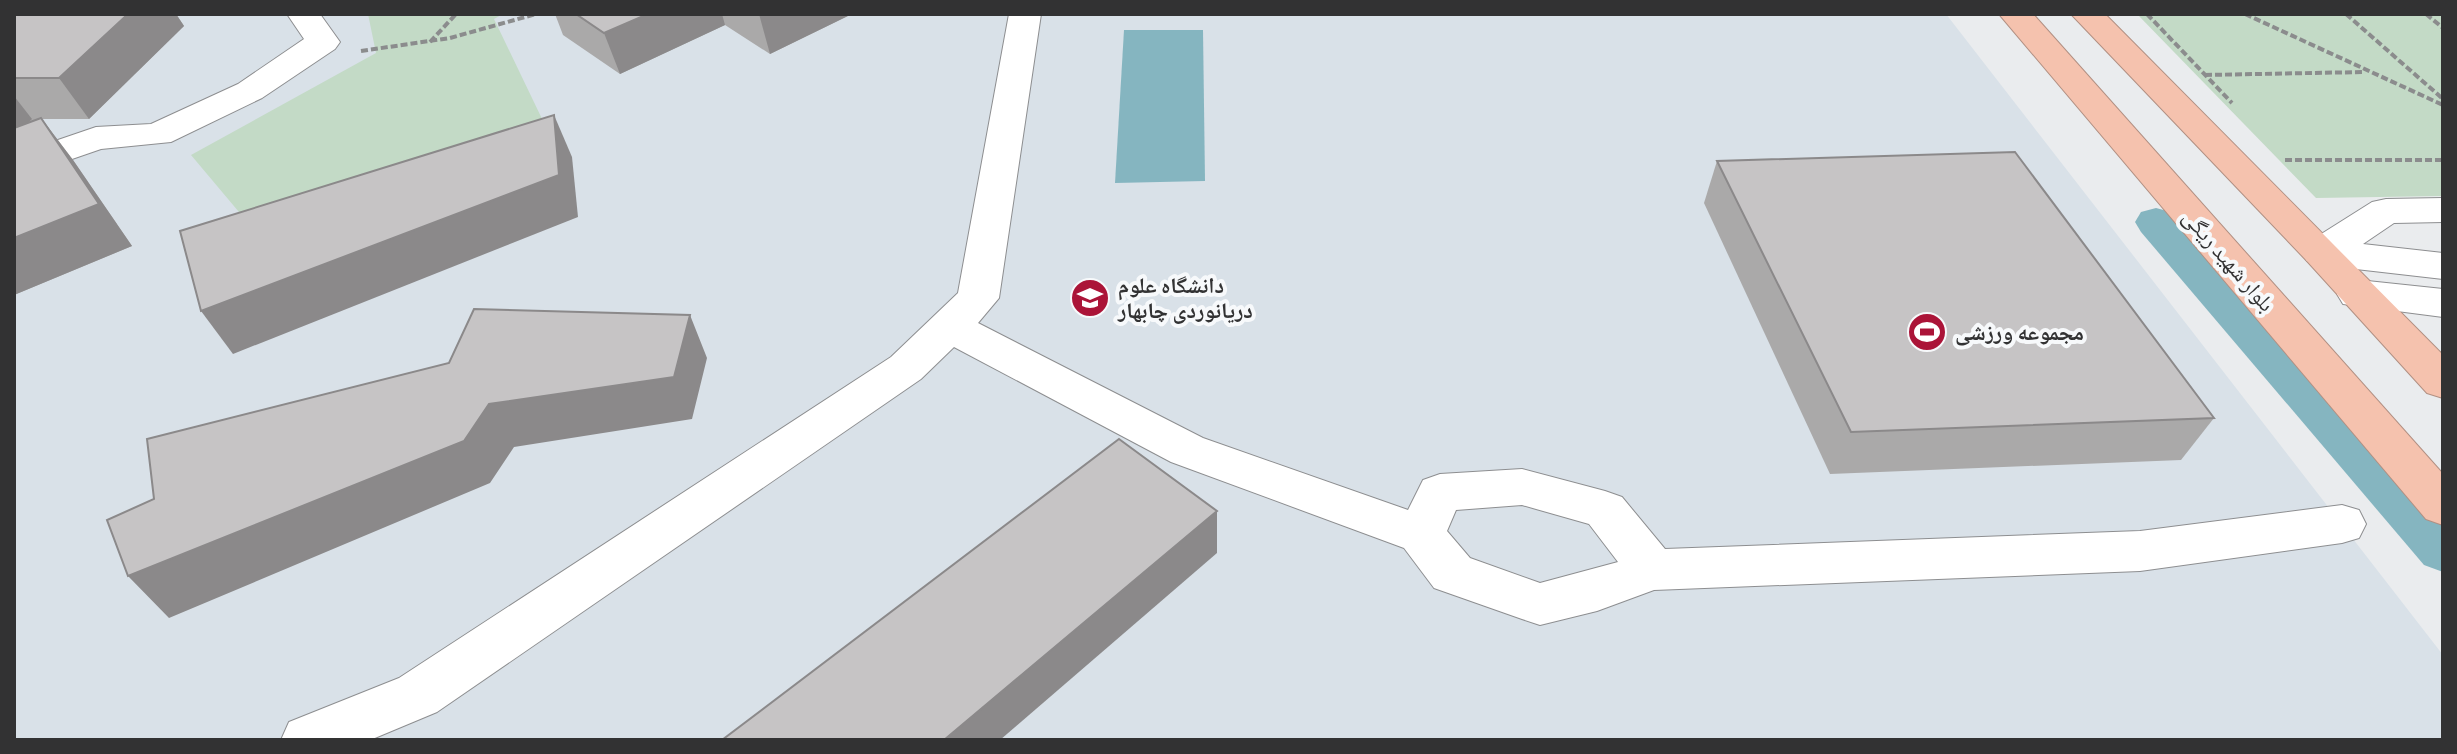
<svg xmlns="http://www.w3.org/2000/svg" width="2457" height="754" viewBox="0 0 2457 754" font-family="'Source Sans 3','Noto Naskh Arabic',sans-serif">
	<rect width="100%" height="100%" fill="#eaecee"/>
	<!-- built -->
	<polygon fill="#d9e1e8" points="14,14 1946,14 2443,655 2443,740 14,740"/>
	<!-- green -->
	<g fill="#c3dac6">
		<polygon points="368,14 503,14 494,19 544,123 244,218 191,155 376,53"/>
		<polygon points="2137,14 2443,14 2443,196 2316,198"/>
	</g>
	<!-- water -->
	<polygon fill="#85b5c0" points="1124,30 1203,30 1205,181 1115,183"/>
	<g fill="none" stroke-linecap="round" stroke-linejoin="round">
		<!-- canal -->
		<polygon fill="#85b5c0" fill-rule="evenodd" points="2156,208 2171,212 2443,513 2443,572 2424,565 2141,232 2135,222 2141,212"/>
		<defs>
			<g id="minor">
				<polygon points="287,14 320,14 340,42 335,49 262,98 171,142 101,149 14,179 14,155 96,127 151,124 238,84 304,39"/>
				<path d="M1009 14H1041L999 298 978 323 1203 438 1408 510 1423 480 1440 474 1522 469 1605 491 1622 497 1665 549 2140 531 2342 505 2359 510 2366 524 2359 538 2342 543 2140 571 1654 590 1597 611 1540 625 1522 619 1434 588 1404 548 1171 462 954 347 921 379 437 712 370 740H281L289 722 399 678 891 357 958 293ZM1522 505 1589 524 1618 562 1540 583 1470 558 1447 531 1456 510Z"/>
				<polygon points="2443,198 2443,222 2394,223 2363,244 2443,253 2443,279 2321,265 2307,261 2301,252 2307,243 2372,202 2386,199"/>
				<polygon points="2358,280 2443,289 2443,317 2343,304 2337,294 2343,284"/>
			</g>
			<g id="highway">
				<polygon points="1999,14 2033,14 2443,474 2443,525 2426,519"/>
				<polygon points="2071,14 2105,14 2443,355 2443,398 2427,393 2307,261"/>
			</g>
		</defs>
		<!-- minor casing -->
		<use href="#minor" stroke="#8d8e90" stroke-width="2"/>
		<!-- highway casing -->
		<use href="#highway" stroke="#b19083" stroke-width="2"/>
		<!-- path -->
		<g stroke="#8b8c8d" stroke-width="4" stroke-dasharray="7 3" stroke-linecap="butt">
			<polyline points="2147,14 2232,103"/>
			<polyline points="2245,14 2443,105"/>
			<polyline points="2346,14 2443,99"/>
			<polyline points="2426,14 2443,28"/>
			<polyline points="430,42 456,14"/>
			<polyline points="361,51 450,38 536,14"/>
			<polyline points="2205,75 2365,72"/>
			<polyline points="2285,160 2443,160"/>
		</g>
		<!-- minor -->
		<use href="#minor" fill="#fff" fill-rule="evenodd"/>
		<!-- highway -->
		<use href="#highway" fill="#f5c2ae" fill-rule="evenodd"/>
	</g>
	<!-- wall -->
	<g fill="#aaa9a9">
		<polygon points="14,14 176,14 184,26 89,119 42,119 73,160 132,246 14,295"/>
		<polygon points="555,14 852,14 770,54 725,25 620,74 563,35"/>
		<polygon points="1717,161 2214,418 2181,460 1830,474 1704,203"/>
	</g>
	<!-- shaded-wall -->
	<g fill="#8b898a">
		<polygon points="128,14 176,14 184,26 89,119 59,78"/>
		<polygon points="648,14 722,14 725,25 620,74 604,33"/>
		<polygon points="759,14 852,14 770,54"/>
		<polygon points="14,96 32,119 14,136"/>
		<polygon points="554,115 572,157 578,217 233,354 201,311"/>
		<polygon points="41,118 73,160 132,246 14,295 14,238"/>
		<polygon points="690,315 707,358 692,419 514,447 490,483 169,618 128,576 489,404"/>
		<polygon points="1217,511 1217,553 1000,740 944,740"/>
	</g>
	<!-- building -->
	<g fill="#c6c4c5" stroke="#8b898a" stroke-width="2">
		<polygon points="14,14 128,14 59,78 14,78"/>
		<polygon points="576,14 648,14 604,33"/>
		<polygon points="554,115 559,175 201,311 180,231"/>
		<polygon points="41,118 99,204 14,238 14,128"/>
		<polygon points="2015,152 2214,418 1851,432 1717,161"/>
		<polygon points="474,309 690,315 674,377 489,404 464,441 128,576 107,520 154,499 147,439 449,363"/>
		<polygon points="1119,439 1217,511 944,740 722,740"/>
	</g>
	<!-- icons -->
	<defs>
		<symbol id="university-disc" viewBox="-11 -11 22 22"><circle r="9.5" fill="#ab1438" stroke="#f7f9fb"/><path d="M0-5L7-2L0 1L-7-2ZM-4 1L0 2.5L4 1V4Q0 6-4 4Z" fill="#fff"/></symbol>
		<symbol id="stadium-disc" viewBox="-11 -11 22 22"><circle r="9.5" fill="#ab1438" stroke="#f7f9fb"/><path d="M0-5a6.5 5 0 1 0 0 10a6.5 5 0 1 0 0-10ZM-3.5-1.8h7v3.6h-7Z" fill="#fff"/></symbol>
	</defs>
	<g fill-rule="evenodd">
		<use href="#university-disc" x="1068" y="276" width="44" height="44"/>
		<use href="#stadium-disc" x="1905" y="310" width="44" height="44"/>
	</g>
	<g text-anchor="middle" stroke-width="8" stroke-linejoin="round" paint-order="stroke">
		<!-- street labels -->
		<g font-size="22" fill="#323233" stroke="#f7f9fb">
			<text transform="translate(2229 260) rotate(49)" y="8">بلوار شهید ریگی</text>
		</g>
		<!-- poi labels -->
		<g font-size="22" font-weight="bold" fill="#323233" stroke="#f7f9fb" text-anchor="start">
			<text x="1118" y="293">دانشگاه علوم<tspan x="1118" dy="25">دریانوردی چابهار</tspan></text>
			<text x="1955" y="340">مجموعه ورزشی</text>
		</g>
	</g>
	<!-- border -->
	<rect width="2457" height="754" fill="none" stroke="#323233" stroke-width="32"/>
</svg>
